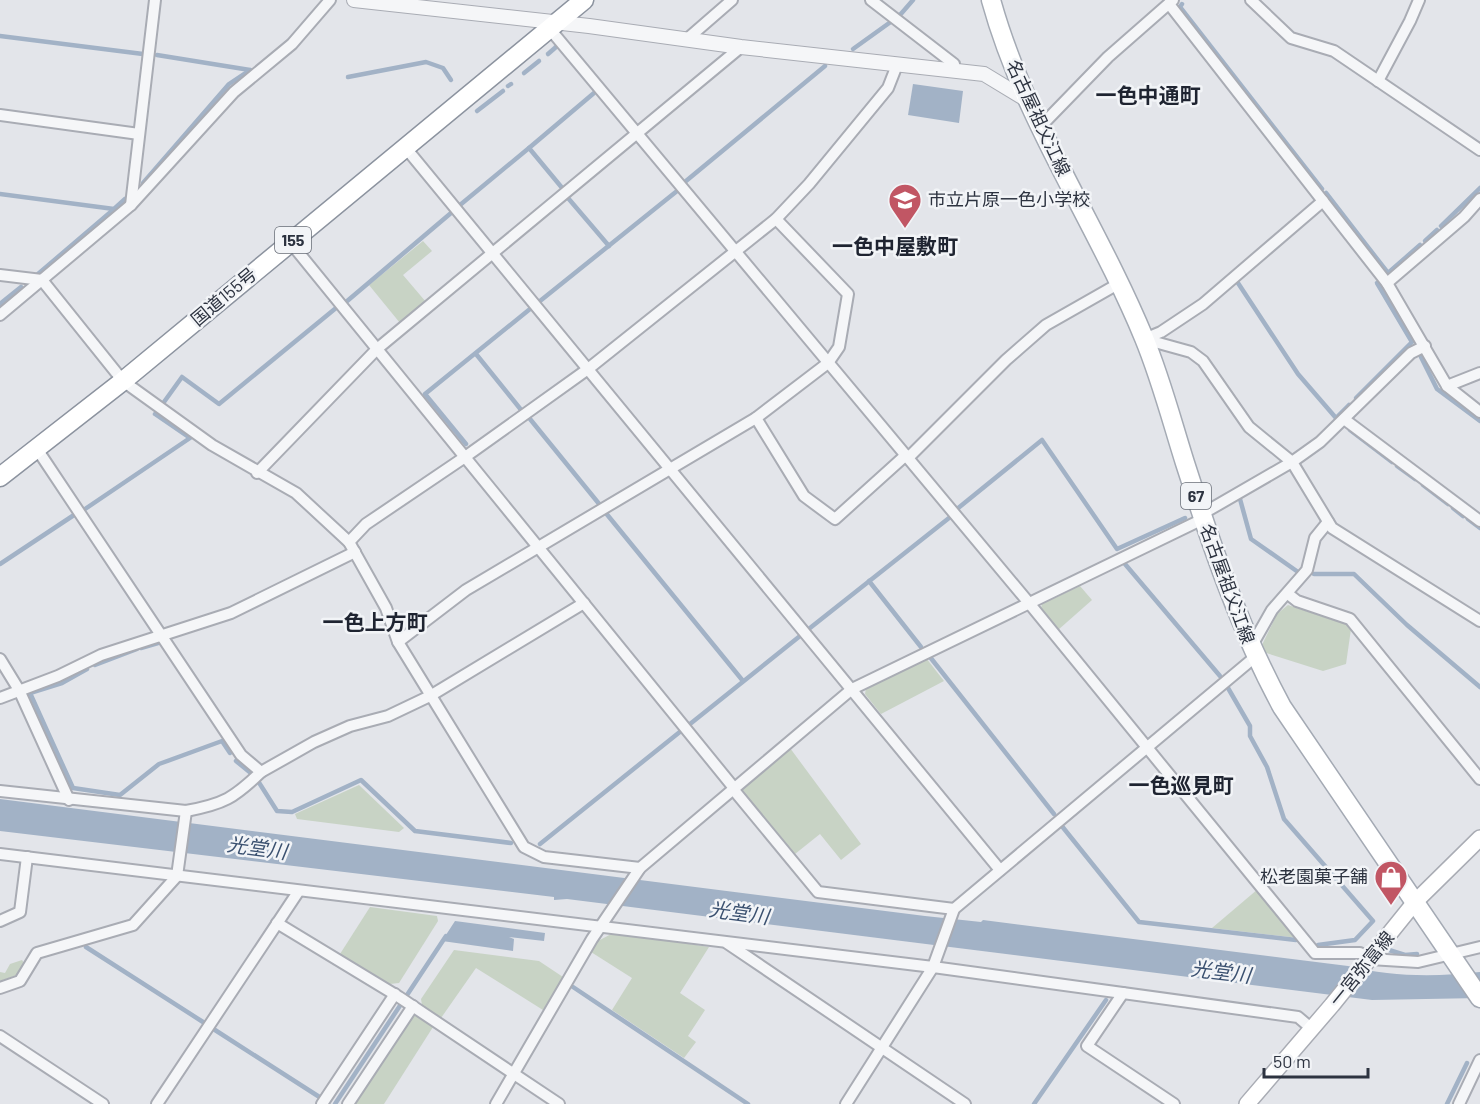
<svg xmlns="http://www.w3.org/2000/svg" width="1480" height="1104" viewBox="0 0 1480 1104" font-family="Barlow,'Noto Sans JP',sans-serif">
	<rect width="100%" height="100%" fill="#e3e5ea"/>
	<!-- green -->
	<g fill="#c8d3c5">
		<polygon points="423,241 432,251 403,275 426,302 400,323 369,285"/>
		<polygon points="1080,586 1092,600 1058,630 1041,608 1042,604"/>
		<polygon points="1288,605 1348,625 1351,629 1346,664 1323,671 1263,652 1261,647 1277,614"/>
		<polygon points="926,658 944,681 881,714 865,694 866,688"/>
		<polygon points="790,748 861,844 841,860 820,834 795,854 742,792 743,789"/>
		<polygon points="359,785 404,828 399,832 297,819 295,814"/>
		<polygon points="1258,889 1299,938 1212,928"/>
		<polygon points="370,907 437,916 438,921 399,983 390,984 340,954"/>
		<polygon points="615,932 709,947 680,993 705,1010 688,1036 696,1042 684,1058 612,1010 632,978 591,952 598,941"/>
		<polygon points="454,950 539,961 563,977 543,1010 476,968 441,1018 422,1005 421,999"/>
		<polygon points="22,960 24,963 17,975 0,981 0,972 5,973 10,964"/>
		<polygon points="416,1015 433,1027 384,1104 351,1104 408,1017"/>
	</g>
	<!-- water -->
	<g fill="#a2b2c6">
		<polygon points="913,84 963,91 959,123 908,115"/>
		<path d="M0 799 925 916 981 922 983 920 1348 966C1391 977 1436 977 1480 972V998L1372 1000 567 899 554 900V897L0 831Z"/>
		<polygon points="455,921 545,933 544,941 509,937 514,939 513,951 442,941"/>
	</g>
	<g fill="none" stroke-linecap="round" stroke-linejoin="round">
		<!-- stream -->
		<g stroke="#a2b2c6" stroke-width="4.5">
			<polyline points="1182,4 1180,7 1322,189"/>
			<polyline points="900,15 913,0"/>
			<polyline points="0,36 143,54"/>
			<polyline points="853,49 892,21"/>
			<polyline points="548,54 556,47"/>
			<polyline points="157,55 250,70"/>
			<polyline points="524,73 539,61"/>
			<polyline points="348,77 426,62 443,68 451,80"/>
			<polyline points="508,86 511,84"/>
			<polyline points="477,111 503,91"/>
			<polyline points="686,181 825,66"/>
			<polyline points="143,183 229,84 250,70"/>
			<polyline points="563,189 529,148 594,93"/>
			<polyline points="1326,193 1388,273 1420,245"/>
			<polyline points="0,194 114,209 125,199"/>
			<polyline points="568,198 609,246"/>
			<polyline points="460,205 529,148"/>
			<polyline points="1441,226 1480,188"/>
			<polyline points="1425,241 1437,230"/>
			<polyline points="38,274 113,210"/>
			<polyline points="1238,283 1298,374 1336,418 1349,405"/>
			<polyline points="540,301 677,191"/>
			<polyline points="346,302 451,213"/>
			<polyline points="0,304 21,287"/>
			<polyline points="476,354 522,411"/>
			<polyline points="1421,357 1437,389 1480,421"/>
			<polyline points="1356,398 1412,342 1377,283"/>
			<polyline points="164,402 182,377 219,404 336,308"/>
			<polyline points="530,419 600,505"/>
			<polyline points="1350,430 1392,462"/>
			<polyline points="466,444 425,394 530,309"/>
			<polyline points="1397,466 1415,479"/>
			<polyline points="1423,485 1448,504"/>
			<polyline points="1240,499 1251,539 1298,572"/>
			<polyline points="1453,508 1463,516"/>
			<polyline points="85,509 190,438 155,414"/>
			<polyline points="957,509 1042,440 1117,549 1185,518"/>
			<polyline points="605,512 743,681"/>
			<polyline points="1468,519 1480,528"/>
			<polyline points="0,564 74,515"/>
			<polyline points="1125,564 1220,676"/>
			<polyline points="1314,574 1354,574 1407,625 1480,687"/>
			<polyline points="869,581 921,647"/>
			<polyline points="810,628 949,518"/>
			<polyline points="141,648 158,643"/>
			<polyline points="930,657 1054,814"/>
			<polyline points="95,665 137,649"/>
			<polyline points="87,669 62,683 30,693 73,788 120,795 159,764 222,741 230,753"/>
			<polyline points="1228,688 1250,726 1250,736 1267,767 1284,819 1373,921 1355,940 1318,945"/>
			<polyline points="690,724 800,636"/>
			<polyline points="236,761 252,774"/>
			<polyline points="258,781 277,811 292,812 361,780 415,831 511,843"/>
			<polyline points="1061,825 1139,922 1296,940"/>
			<polyline points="540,844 681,731"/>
			<polyline points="86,947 203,1022"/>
			<polyline points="1389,950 1405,955 1417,954"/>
			<polyline points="573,987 748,1104"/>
			<polyline points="215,1030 321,1098"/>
			<polyline points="335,1104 446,936"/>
			<polyline points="1034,1104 1106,1000"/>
			<polyline points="1447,1104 1467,1063"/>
		</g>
		<defs>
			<g id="minor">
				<polyline points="871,0 954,64 955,71"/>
				<polyline points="1251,0 1291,38 1334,51 1480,150"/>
				<polyline points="1169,4 1387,283 1447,386 1480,412"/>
				<polyline points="549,28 1029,603 1315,953 1360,953 1370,959 1418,962 1480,947"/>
				<polyline points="686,40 732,0"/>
				<polyline points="1378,81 1410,21 1419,0"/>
				<polyline points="0,115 139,134"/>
				<polyline points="1041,126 1108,57 1173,0"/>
				<polyline points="405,147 1000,870"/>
				<polyline points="131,205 155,0"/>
				<polyline points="290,242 734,788"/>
				<polyline points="0,275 42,280 123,381 212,445 296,493 349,542 386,608 398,642 524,847 544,857 640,868"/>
				<polyline points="1387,283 1464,217 1480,199"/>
				<polyline points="0,315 131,205 234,92 292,44 330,0"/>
				<polyline points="1144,339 1191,352 1203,361 1249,427 1292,462 1332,528 1480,621"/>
				<polyline points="1144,339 1161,332 1203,304 1323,201"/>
				<polyline points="1447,386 1480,373"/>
				<polyline points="756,418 804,496 835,519 906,455"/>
				<polyline points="1344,419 1480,521"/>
				<polyline points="908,458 1006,360 1046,325 1118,284"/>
				<polyline points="257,473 377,349 741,47"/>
				<polyline points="1202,514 1292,462 1320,442 1411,353 1425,346"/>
				<polyline points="349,542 366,524 465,457 588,369 776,219 809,184 888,88 897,65"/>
				<polyline points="1288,594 1297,601 1350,619 1480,779"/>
				<polyline points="398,642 466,590 756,418 828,363 839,347 848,294 776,219"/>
				<polyline points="1251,647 1272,610 1307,570 1315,538 1328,522"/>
				<polyline points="0,659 19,690 69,800"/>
				<polyline points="0,698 58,676 101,655 231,613 355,552"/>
				<polyline points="261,772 314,742 350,726 388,716 430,696 584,603"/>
				<polyline points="733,789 818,892 954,909"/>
				<path d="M0 791 186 811C224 804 234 798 261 772L241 755 37 449"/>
				<polyline points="0,854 933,967 1298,1017 1312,1029"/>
				<polyline points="0,921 20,912 27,857"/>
				<polyline points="277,923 399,997 559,1104"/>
				<polyline points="727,943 965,1104"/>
				<polyline points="0,988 20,981 37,953 133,925 177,876 186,811"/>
				<polyline points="1123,993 1087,1046 1174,1104"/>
				<polyline points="0,1036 103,1104"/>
				<polyline points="157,1104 298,892"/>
				<polyline points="322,1104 395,994"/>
				<polyline points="348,1104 413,1006"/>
				<polyline points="496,1104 592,939 640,868 852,689 1203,519"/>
				<polyline points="846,1104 933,967 954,909 1255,657"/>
				<polyline points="1459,1104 1480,1060"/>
			</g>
			<polyline id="tertiary" points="354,0 589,26 741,47 984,74 1027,100"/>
			<polyline id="secondary" points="1247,1104 1332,1005 1415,902 1480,838"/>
			<path id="primary" d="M991 0C1024 120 1097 224 1144 338 1161 379 1172 422 1185 463 1212 547 1240 630 1282 707L1480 998"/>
			<polyline id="trunk" points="0,477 123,381 584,0"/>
		</defs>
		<!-- minor casing -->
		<use href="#minor" stroke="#a9acb4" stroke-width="14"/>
		<!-- tertiary casing -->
		<use href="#tertiary" stroke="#a9acb4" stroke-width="16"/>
		<!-- secondary casing -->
		<use href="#secondary" stroke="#a9acb4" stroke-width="18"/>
		<!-- primary casing -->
		<use href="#primary" stroke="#a4aab4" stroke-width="21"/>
		<!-- trunk casing -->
		<use href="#trunk" stroke="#8c939f" stroke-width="21"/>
		<!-- minor -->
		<use href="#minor" stroke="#f5f6f8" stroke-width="10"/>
		<!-- tertiary -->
		<use href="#tertiary" stroke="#f5f6f8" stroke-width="14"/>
		<!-- secondary -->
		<use href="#secondary" stroke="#fff" stroke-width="15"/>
		<!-- primary -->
		<use href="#primary" stroke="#fff" stroke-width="18"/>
		<!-- trunk -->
		<use href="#trunk" stroke="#fff" stroke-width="18"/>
	</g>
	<!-- icons -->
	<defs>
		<symbol id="school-pin" viewBox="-11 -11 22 30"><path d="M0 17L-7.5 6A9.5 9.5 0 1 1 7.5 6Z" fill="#c15664" stroke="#f2f4f7"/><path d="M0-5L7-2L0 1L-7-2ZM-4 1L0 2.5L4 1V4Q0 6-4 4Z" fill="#fff"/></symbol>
		<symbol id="shop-pin" viewBox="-11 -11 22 30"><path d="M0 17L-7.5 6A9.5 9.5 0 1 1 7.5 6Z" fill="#c15664" stroke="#f2f4f7"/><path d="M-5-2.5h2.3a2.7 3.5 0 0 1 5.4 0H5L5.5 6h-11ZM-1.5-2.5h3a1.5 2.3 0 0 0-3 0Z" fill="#fff"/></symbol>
	</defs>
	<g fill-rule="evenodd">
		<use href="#school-pin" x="886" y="181" width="38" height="52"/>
		<use href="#shop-pin" x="1372" y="858" width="38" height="52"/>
	</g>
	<g text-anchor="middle" stroke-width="5" stroke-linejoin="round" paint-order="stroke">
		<!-- shield labels -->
		<g fill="#f2f4f7" stroke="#686d77" stroke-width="1.5">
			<rect x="275" y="227" width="36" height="26" rx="4.5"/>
			<rect x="1181" y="483" width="30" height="26" rx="4.5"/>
		</g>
		<g font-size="16" font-weight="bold" fill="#2d3340">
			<text x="293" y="246">155</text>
			<text x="1196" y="502">67</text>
		</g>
		<!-- street labels -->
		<g font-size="18" fill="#2d3340" stroke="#f2f4f7">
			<text transform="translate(1038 118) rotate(65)" y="6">名古屋祖父江線</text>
			<text transform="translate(224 297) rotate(-40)" y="6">国道155号</text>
			<text transform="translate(1227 584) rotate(70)" y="6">名古屋祖父江線</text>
			<text transform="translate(1362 969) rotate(-51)" y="6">一宮弥富線</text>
		</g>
		<!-- poi labels -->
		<g font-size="18" fill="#2d3340" stroke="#f2f4f7" text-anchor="start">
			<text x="928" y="206">市立片原一色小学校</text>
			<text x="1368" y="883" text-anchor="end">松老園菓子舗</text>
		</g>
		<!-- water labels -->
		<g font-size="20" font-style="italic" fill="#3b5170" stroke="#f2f4f7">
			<text transform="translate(257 848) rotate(8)" y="7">光堂川</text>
			<text transform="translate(739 913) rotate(8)" y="7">光堂川</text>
			<text transform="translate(1221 972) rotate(7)" y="7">光堂川</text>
		</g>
		<!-- quarter labels -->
		<g font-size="21" font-weight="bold" fill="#1f2431" stroke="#f2f4f7">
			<text x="1148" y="103">一色中通町</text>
			<text x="895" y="254">一色中屋敷町</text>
			<text x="375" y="630">一色上方町</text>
			<text x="1181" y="793">一色巡見町</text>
		</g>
	</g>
	<!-- scale -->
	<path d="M1264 1068v9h104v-9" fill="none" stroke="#2d3340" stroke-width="3"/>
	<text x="1273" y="1068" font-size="18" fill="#2d3340" stroke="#f2f4f7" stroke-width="4.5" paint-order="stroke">50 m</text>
</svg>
